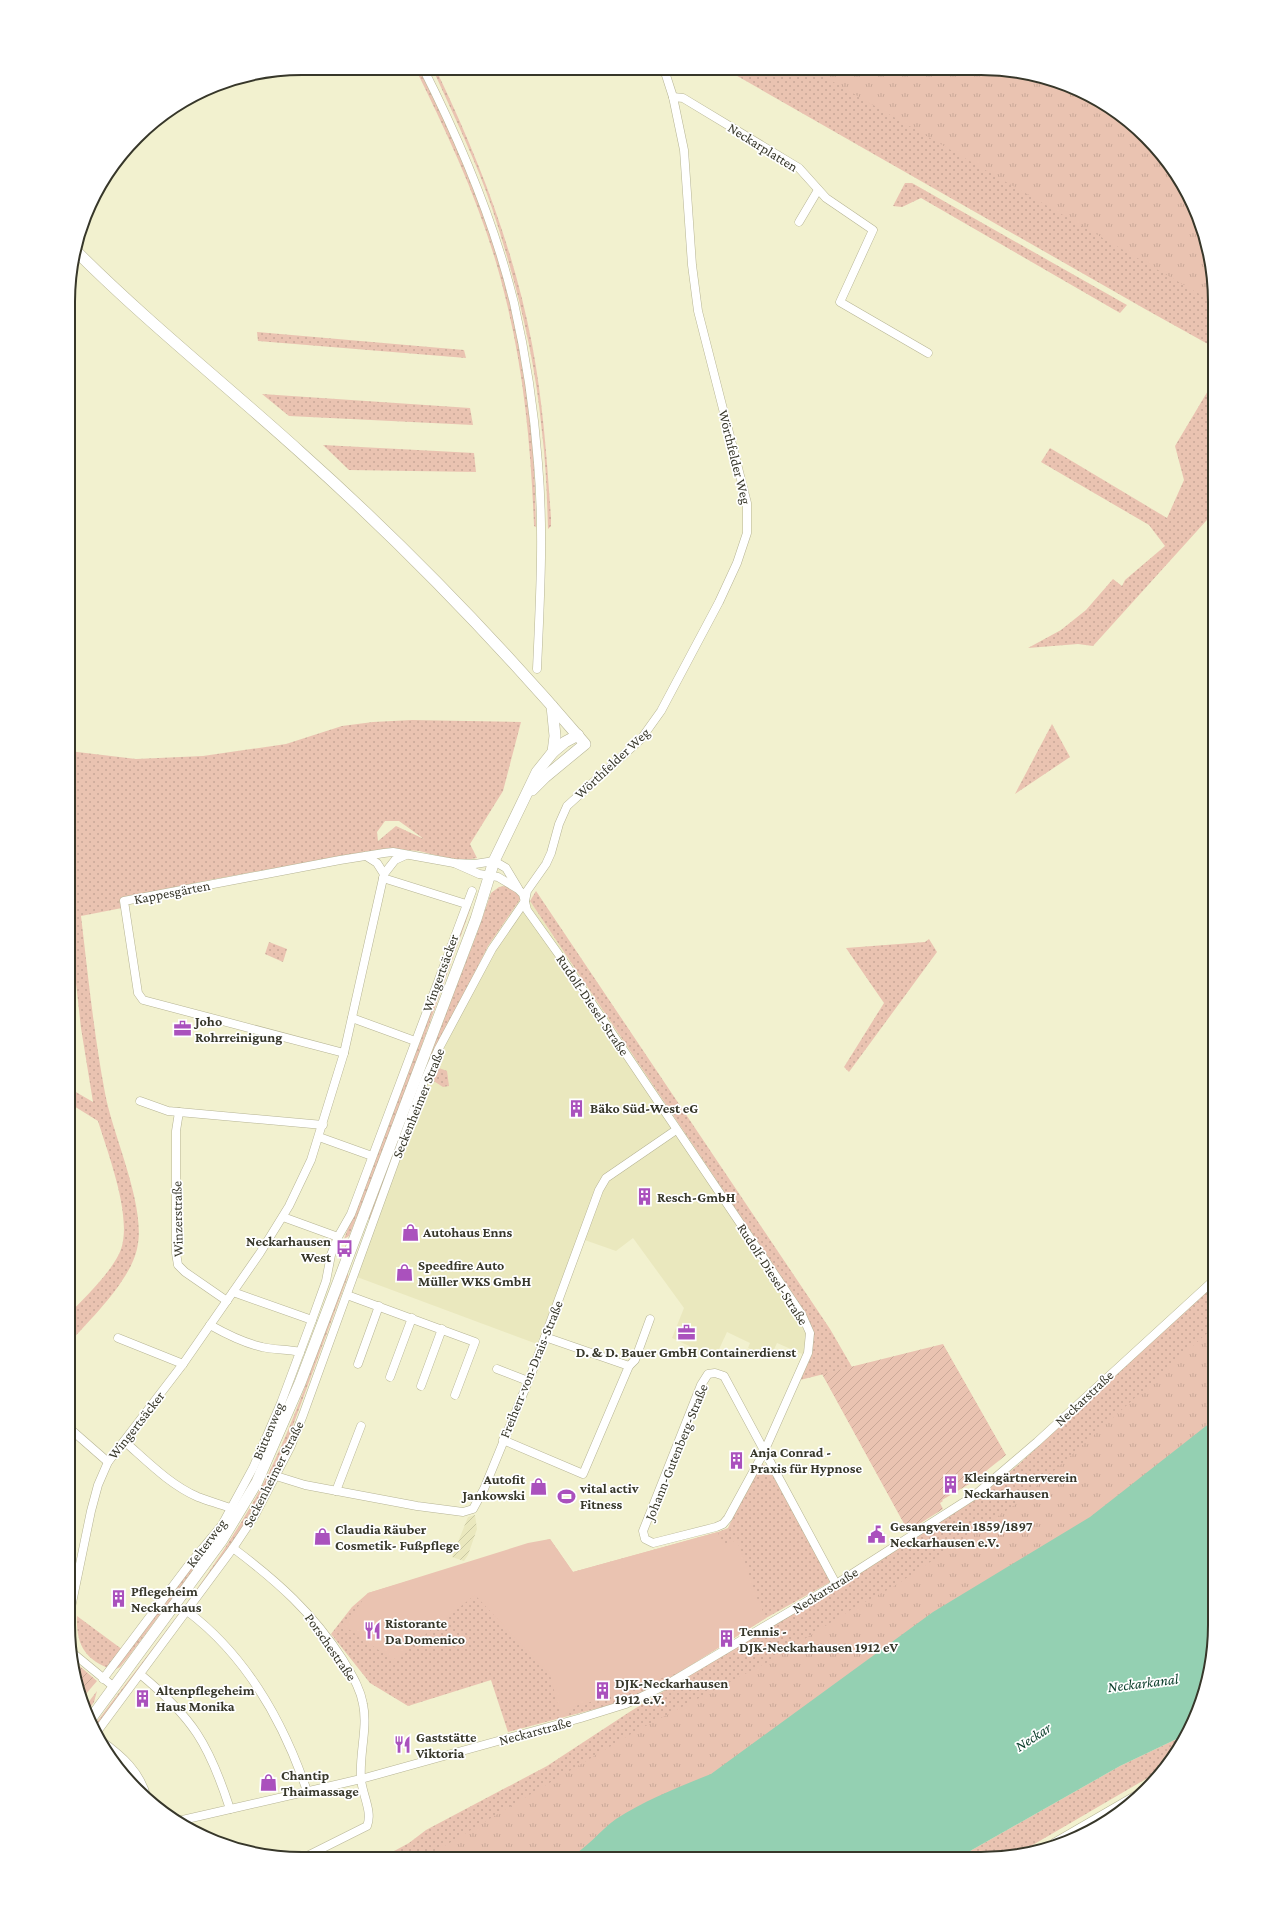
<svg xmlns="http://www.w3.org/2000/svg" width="1283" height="1927" viewBox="0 0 1283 1927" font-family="'Crimson Pro',serif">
	<defs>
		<pattern id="industrial-furrows" width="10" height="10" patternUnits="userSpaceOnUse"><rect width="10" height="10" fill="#eae8be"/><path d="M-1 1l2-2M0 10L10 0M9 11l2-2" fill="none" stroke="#c9c8a3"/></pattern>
		<pattern id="grass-dots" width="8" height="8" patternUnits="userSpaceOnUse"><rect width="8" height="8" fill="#eac3b1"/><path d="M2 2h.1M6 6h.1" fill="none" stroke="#c9a898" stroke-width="1.8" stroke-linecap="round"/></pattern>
		<pattern id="park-tufts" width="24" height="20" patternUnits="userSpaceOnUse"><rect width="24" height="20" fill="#eac3b1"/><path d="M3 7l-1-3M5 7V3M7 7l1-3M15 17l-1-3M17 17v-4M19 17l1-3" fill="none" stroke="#c9a898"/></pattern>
		<pattern id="garden-furrows" width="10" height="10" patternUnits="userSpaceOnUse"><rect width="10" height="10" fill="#eac3b1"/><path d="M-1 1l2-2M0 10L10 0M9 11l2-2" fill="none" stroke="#c9a898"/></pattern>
	</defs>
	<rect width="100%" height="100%" fill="#f2f1cf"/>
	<!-- built -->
	<polygon fill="#eae8be" points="521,898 530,901 800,1305 809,1321 809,1357 777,1343 770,1358 748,1348 750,1343 727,1332 715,1358 672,1338 684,1308 633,1238 616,1251 579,1238 537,1344 357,1277 370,1227 459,1005 488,946"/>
	<!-- industrial -->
	<polygon fill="url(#industrial-furrows)" points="475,1515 477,1529 468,1555 464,1561 452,1557 468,1517"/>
	<!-- grass -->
	<g fill="url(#grass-dots)" fill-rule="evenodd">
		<path d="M415 68 419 69C430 91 442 114 452 137 490 220 518 312 529 403 534 444 535 486 536 527L534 526C531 448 524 371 505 296 486 216 451 141 415 68Z"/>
		<polygon points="725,69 1012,70 1071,86 1124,116 1167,160 1197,212 1215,302 1215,348 1145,309"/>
		<path d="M434 72 439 76C480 162 514 250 532 344 543 402 547 460 551 518V526L548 529C547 497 546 464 542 432 535 356 516 281 492 208 476 161 454 116 434 72Z"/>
		<polygon points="905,183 912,183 1127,305 1120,313 921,198 902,207 893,206"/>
		<polygon points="257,332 464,350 466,358 258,341"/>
		<polygon points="1215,379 1215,511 1093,646 1078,644 1028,648 1061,630 1086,610 1113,579 1122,586 1125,580 1165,546 1149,525 1041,462 1050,448 1167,518 1184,480 1175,446"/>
		<polygon points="262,394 470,408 473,425 289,416"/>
		<polygon points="323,445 474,453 476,472 349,470"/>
		<path d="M412 720 521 722 503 791 470 844 477 858 459 861 419 851 394 849 343 856 209 880 120 899 122 908 81 916C88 975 94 1035 105 1093 113 1137 147 1207 137 1249 130 1281 90 1320 68 1344V1315C86 1296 107 1277 119 1254 135 1222 108 1154 98 1121L69 1103V1088L93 1102 81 1028 73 956 69 953V751L136 759 203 756 286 744 342 726 373 722ZM385 821H399L424 839 396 826 378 841 377 832Z"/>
		<polygon points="1052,724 1070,757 1015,794"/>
		<polygon points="505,886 511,888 521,898 488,946 459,1005 370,1227 369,1217 420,1078 476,936 491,893 499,887"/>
		<polygon points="536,891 830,1329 852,1367 800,1380 812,1349 800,1305 530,901"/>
		<polygon points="468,906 471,907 393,1126 349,1236 344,1239"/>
		<polygon points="929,939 937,952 849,1072 844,1067 884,1003 846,948 925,942"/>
		<polygon points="269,942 287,949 283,962 265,954"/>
		<polygon points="439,1068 447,1071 449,1086 443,1087 432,1080"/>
		<path d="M348 1272V1276L288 1439 270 1479 229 1549 94 1730 93 1727C149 1652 210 1579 256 1497 292 1433 313 1362 339 1293Z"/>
		<polygon points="1215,1284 1215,1419 578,1853 568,1858 383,1857 409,1843 426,1830 547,1766 631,1711 851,1578 978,1498 1018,1465"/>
		<polygon points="762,1464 766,1466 775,1479 834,1580 766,1618 678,1673 662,1685 629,1700 508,1732 491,1680 408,1706 370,1683 331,1634 352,1607 368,1593 550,1539 573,1572 718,1532 728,1528 757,1467"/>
		<polygon points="203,1551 207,1551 129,1656 120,1667 114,1670"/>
		<path d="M77 1616 123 1650 108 1668C83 1658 76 1642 77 1616Z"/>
		<polygon points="97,1691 94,1702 86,1714 84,1708"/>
		<polygon points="1185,1735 1176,1755 1163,1769 1031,1846 1004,1851 996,1856 982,1859 956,1859 1120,1766"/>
	</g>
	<!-- park -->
	<g fill="url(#park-tufts)">
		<polygon points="811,69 1012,70 1071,86 1124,116 1167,160 1197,212 1215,303"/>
		<polygon points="1215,1326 1215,1556 828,1859 426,1857 636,1731 768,1662 857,1606 893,1587 1019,1502"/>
	</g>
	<!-- garden -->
	<g fill="url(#garden-furrows)">
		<polygon points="943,1344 1006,1455 971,1483 942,1500 943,1501 940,1503 943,1509 908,1531 822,1374"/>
		<polygon points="75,1662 97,1681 85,1695 81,1692"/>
	</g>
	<!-- pitch -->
	<polygon fill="#eac3b1" points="718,1532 722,1545 737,1540 758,1601 766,1618 678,1673 636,1686 630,1692 578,1705 561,1717 550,1675 475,1595 393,1660 344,1626 368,1593 528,1543 550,1539 573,1572"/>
	<!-- water -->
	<path fill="#94d0b2" d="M1215 1419 1214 1641 1203 1701 1185 1735 1120 1766 956 1859 568 1858C587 1849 599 1831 616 1819 646 1800 678 1787 711 1774L933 1612 1090 1517Z"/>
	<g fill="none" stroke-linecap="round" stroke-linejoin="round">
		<defs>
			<g id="street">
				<path d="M423 68C461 143 494 221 514 303 526 356 534 409 538 463 544 531 540 600 537 669"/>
				<polyline points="673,97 683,98 799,168 826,198 873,230 840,302 928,353"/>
				<polyline points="799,222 818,190"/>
				<polyline points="366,856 377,863 384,874"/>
				<polyline points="454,863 479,874 498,877 518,889 523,894 527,910 562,959 802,1315 810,1333 808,1353 764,1452 728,1518 723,1524 716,1527 653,1543 645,1539 643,1531 701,1385 708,1374 715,1373 724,1376 836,1584"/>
				<polyline points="383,878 466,904"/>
				<polyline points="352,1018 415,1041"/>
				<polyline points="344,1053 143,1000 138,993 124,901 340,860 384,853 393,852 454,863 475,864 494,861 506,868 518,888"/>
				<polyline points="140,1101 168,1111 179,1112"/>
				<polyline points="319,1137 372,1156"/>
				<polyline points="283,1217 338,1237"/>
				<polyline points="233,1292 312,1320"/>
				<polyline points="347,1295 475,1342 455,1395"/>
				<polyline points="227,1301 185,1272 178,1265 176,1253 176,1131 179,1112 323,1125"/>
				<path d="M210 1325C226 1334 244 1343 262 1347 274 1350 287 1349 300 1352"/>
				<polyline points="118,1338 183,1364"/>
				<polyline points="358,1364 379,1306"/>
				<polyline points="629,1366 635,1360 650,1319"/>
				<polyline points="497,1369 528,1381"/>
				<polyline points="390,1377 412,1318"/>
				<polyline points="421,1386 442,1329"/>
				<polyline points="68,1427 108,1462"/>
				<polyline points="503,1440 583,1474 629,1366 545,1337"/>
				<path d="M124 1441C147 1461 170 1485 198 1497 208 1501 220 1504 230 1508"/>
				<polyline points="276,1476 305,1485 417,1506 463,1512 473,1509 484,1489 532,1372 599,1190 606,1178 676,1130"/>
				<polyline points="336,1491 361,1426"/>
				<path d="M233 1548C277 1581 313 1613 343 1660 351 1674 360 1687 363 1704 368 1728 359 1754 361 1779 362 1794 373 1812 367 1826L305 1857"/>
				<polyline points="68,1569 77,1576"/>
				<path d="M187 1611C247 1656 283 1721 307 1791"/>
				<polyline points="68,1622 91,1511 98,1485 108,1462 183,1364 260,1253 289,1206 311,1160 344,1053 384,874 395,860 406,855"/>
				<polyline points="74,1654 114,1687"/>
				<path d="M140 1674C193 1718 209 1744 230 1809"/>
				<polyline points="103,1679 188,1566 222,1525 253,1468 281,1403 312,1320 326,1281 331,1255 338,1237 351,1214 472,891"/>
				<polyline points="96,1733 233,1548 255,1515 290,1448 303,1415 423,1084 438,1050 492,949 525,901 527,891 546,864 551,853 559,824 567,806 641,739 661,711 719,602 737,563 747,533 747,503 698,311 692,265 684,150 673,97 664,69"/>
				<path d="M100 1740C122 1756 141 1772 147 1799"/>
				<polyline points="178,1821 361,1779 581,1718 626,1704 666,1685 836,1584 975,1495 1037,1442 1215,1279"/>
			</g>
			<g id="secondary">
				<path d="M76 251C147 322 225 384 299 451 401 542 496 640 585 744L545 777 532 790"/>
				<polyline points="552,706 555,736 553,752"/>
				<polyline points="89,1721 222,1540 257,1482 300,1383 476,919 494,861 537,772 553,752 565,742 578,735"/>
				<polyline points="1055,1844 1136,1797"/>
			</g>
		</defs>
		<!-- street casing -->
		<use href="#street" stroke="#b6b494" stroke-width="9"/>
		<!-- secondary casing -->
		<use href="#secondary" stroke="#b6b494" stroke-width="12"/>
		<!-- street -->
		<use href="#street" stroke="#fff" stroke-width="8"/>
		<!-- secondary -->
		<use href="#secondary" stroke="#fff" stroke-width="11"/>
	</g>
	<!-- icons -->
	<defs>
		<symbol id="office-bare" viewBox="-9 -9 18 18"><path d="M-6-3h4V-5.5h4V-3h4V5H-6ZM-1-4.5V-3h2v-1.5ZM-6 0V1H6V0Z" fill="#aa51bd" stroke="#fff" stroke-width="2.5" paint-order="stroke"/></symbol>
		<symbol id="building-bare" viewBox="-9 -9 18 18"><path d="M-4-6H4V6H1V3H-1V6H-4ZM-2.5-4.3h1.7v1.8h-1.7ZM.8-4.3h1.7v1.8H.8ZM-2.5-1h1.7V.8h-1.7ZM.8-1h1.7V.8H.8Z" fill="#aa51bd" stroke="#fff" stroke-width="2.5" paint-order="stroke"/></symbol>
		<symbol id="shop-bare" viewBox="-9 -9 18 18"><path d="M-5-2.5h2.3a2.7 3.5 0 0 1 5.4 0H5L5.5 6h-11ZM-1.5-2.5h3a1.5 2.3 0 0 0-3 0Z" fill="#aa51bd" stroke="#fff" stroke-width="2.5" paint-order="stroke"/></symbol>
		<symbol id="bus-bare" viewBox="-9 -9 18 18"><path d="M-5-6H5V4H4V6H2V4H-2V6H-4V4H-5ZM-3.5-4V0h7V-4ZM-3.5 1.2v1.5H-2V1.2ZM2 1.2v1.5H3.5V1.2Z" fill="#aa51bd" stroke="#fff" stroke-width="2.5" paint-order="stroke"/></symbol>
		<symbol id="stadium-bare" viewBox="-9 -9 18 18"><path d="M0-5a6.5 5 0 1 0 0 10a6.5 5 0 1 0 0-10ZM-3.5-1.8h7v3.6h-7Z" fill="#aa51bd" stroke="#fff" stroke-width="2.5" paint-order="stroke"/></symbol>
		<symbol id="civic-bare" viewBox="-9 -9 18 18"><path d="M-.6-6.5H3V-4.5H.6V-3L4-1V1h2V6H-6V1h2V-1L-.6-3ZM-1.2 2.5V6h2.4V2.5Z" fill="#aa51bd" stroke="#fff" stroke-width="2.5" paint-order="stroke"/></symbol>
		<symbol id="restaurant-bare" viewBox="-9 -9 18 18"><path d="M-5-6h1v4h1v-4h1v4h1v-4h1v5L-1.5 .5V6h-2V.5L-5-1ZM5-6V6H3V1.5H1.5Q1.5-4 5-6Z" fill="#aa51bd" stroke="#fff" stroke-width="2.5" paint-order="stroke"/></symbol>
	</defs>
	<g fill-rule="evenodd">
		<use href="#office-bare" x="170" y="1016" width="25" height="25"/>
		<use href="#building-bare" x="564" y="1096" width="25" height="25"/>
		<use href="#building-bare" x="632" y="1184" width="25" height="25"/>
		<use href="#shop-bare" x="398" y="1220" width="25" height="25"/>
		<use href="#bus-bare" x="332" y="1236" width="25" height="25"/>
		<use href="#shop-bare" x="392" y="1260" width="25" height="25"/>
		<use href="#office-bare" x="674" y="1320" width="25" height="25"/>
		<use href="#building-bare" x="724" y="1448" width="25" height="25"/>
		<use href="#building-bare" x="938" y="1472" width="25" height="25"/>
		<use href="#shop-bare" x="526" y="1474" width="25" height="25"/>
		<use href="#stadium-bare" x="554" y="1484" width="25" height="25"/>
		<use href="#civic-bare" x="864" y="1522" width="25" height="25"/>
		<use href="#shop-bare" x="310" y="1524" width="25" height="25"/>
		<use href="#building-bare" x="106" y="1586" width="25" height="25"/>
		<use href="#restaurant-bare" x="360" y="1618" width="25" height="25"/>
		<use href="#building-bare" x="714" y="1626" width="25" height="25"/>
		<use href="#building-bare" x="590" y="1678" width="25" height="25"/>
		<use href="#building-bare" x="130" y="1686" width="25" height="25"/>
		<use href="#restaurant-bare" x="390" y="1732" width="25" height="25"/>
		<use href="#shop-bare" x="256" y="1770" width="25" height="25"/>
	</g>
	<g text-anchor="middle" stroke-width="3.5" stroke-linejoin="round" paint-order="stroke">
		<!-- street labels -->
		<g font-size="14" fill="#37372a" stroke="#fff">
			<text transform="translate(763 147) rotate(32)" y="5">Neckarplatten</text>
			<text transform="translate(735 457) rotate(76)" y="5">Wörthfelder Weg</text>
			<text transform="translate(612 763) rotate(-43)" y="5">Wörthfelder Weg</text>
			<text transform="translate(172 892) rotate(-11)" y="5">Kappesgärten</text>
			<text transform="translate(440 973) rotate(-70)" y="5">Wingertsäcker</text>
			<text transform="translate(593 1005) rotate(56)" y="5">Rudolf-Diesel-Straße</text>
			<text transform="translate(418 1103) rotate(-68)" y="5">Seckenheimer Straße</text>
			<text transform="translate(177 1219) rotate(-91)" y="5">Winzerstraße</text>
			<text transform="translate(773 1274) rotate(57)" y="5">Rudolf-Diesel-Straße</text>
			<text transform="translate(531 1369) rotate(-68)" y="5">Freiherr-von-Drais-Straße</text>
			<text transform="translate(1084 1398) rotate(-43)" y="5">Neckarstraße</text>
			<text transform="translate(136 1425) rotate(-52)" y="5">Wingertsäcker</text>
			<text transform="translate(268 1431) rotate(-67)" y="5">Büttenweg</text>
			<text transform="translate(676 1452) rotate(-68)" y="5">Johann-Gutenberg-Straße</text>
			<text transform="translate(273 1474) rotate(-63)" y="5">Seckenheimer Straße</text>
			<text transform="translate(206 1543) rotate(-53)" y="5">Kelterweg</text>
			<text transform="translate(825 1590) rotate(-32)" y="5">Neckarstraße</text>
			<text transform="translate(331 1647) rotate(55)" y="5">Porschestraße</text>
			<text transform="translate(535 1731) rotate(-15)" y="5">Neckarstraße</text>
		</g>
		<!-- poi labels -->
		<g font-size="14" font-weight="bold" fill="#37372a" stroke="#fff" text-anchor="start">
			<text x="195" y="1026">Joho<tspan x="195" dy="16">Rohrreinigung</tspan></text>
			<text x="590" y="1113">Bäko Süd-West eG</text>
			<text x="657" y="1202">Resch-GmbH</text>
			<text x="423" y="1237">Autohaus Enns</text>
			<text x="331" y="1246" text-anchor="end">Neckarhausen<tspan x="331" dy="16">West</tspan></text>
			<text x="418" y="1270">Speedfire Auto<tspan x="418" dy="16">Müller WKS GmbH</tspan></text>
			<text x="686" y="1357" text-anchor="middle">D. &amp; D. Bauer GmbH Containerdienst</text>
			<text x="750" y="1457">Anja Conrad -<tspan x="750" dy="16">Praxis für Hypnose</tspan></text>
			<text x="964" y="1482">Kleingärtnerverein<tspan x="964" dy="16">Neckarhausen</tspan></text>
			<text x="525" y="1484" text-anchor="end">Autofit<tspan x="525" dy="16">Jankowski</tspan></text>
			<text x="580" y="1493">vital activ<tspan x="580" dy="16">Fitness</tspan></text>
			<text x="890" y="1531">Gesangverein 1859/1897<tspan x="890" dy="16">Neckarhausen e.V.</tspan></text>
			<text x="335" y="1534">Claudia Räuber<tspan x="335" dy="16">Cosmetik- Fußpflege</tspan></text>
			<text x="131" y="1596">Pflegeheim<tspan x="131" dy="16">Neckarhaus</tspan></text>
			<text x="385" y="1628">Ristorante<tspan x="385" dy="16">Da Domenico</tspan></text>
			<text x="739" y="1636">Tennis -<tspan x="739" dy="16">DJK-Neckarhausen 1912 eV</tspan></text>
			<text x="615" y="1688">DJK-Neckarhausen<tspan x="615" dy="16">1912 e.V.</tspan></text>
			<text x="156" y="1695">Altenpflegeheim<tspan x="156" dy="16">Haus Monika</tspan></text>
			<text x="416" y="1742">Gaststätte<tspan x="416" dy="16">Viktoria</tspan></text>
			<text x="281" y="1780">Chantip<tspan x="281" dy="16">Thaimassage</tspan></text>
		</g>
		<!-- water labels -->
		<g font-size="15" font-style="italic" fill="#093c29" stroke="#fff">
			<text transform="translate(1143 1683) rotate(-7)" y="5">Neckarkanal</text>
			<text transform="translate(1033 1737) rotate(-33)" y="5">Neckar</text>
		</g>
	</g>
	<!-- crop -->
	<path d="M0 0H1283V1927H0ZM302 75H981A227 227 0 0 1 1208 302V1625A227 227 0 0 1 981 1852H302A227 227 0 0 1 75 1625V302A227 227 0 0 1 302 75Z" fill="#fff" fill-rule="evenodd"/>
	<path fill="none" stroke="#37372a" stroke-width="2" d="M302 75H981A227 227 0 0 1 1208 302V1625A227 227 0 0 1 981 1852H302A227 227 0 0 1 75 1625V302A227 227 0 0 1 302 75Z"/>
</svg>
